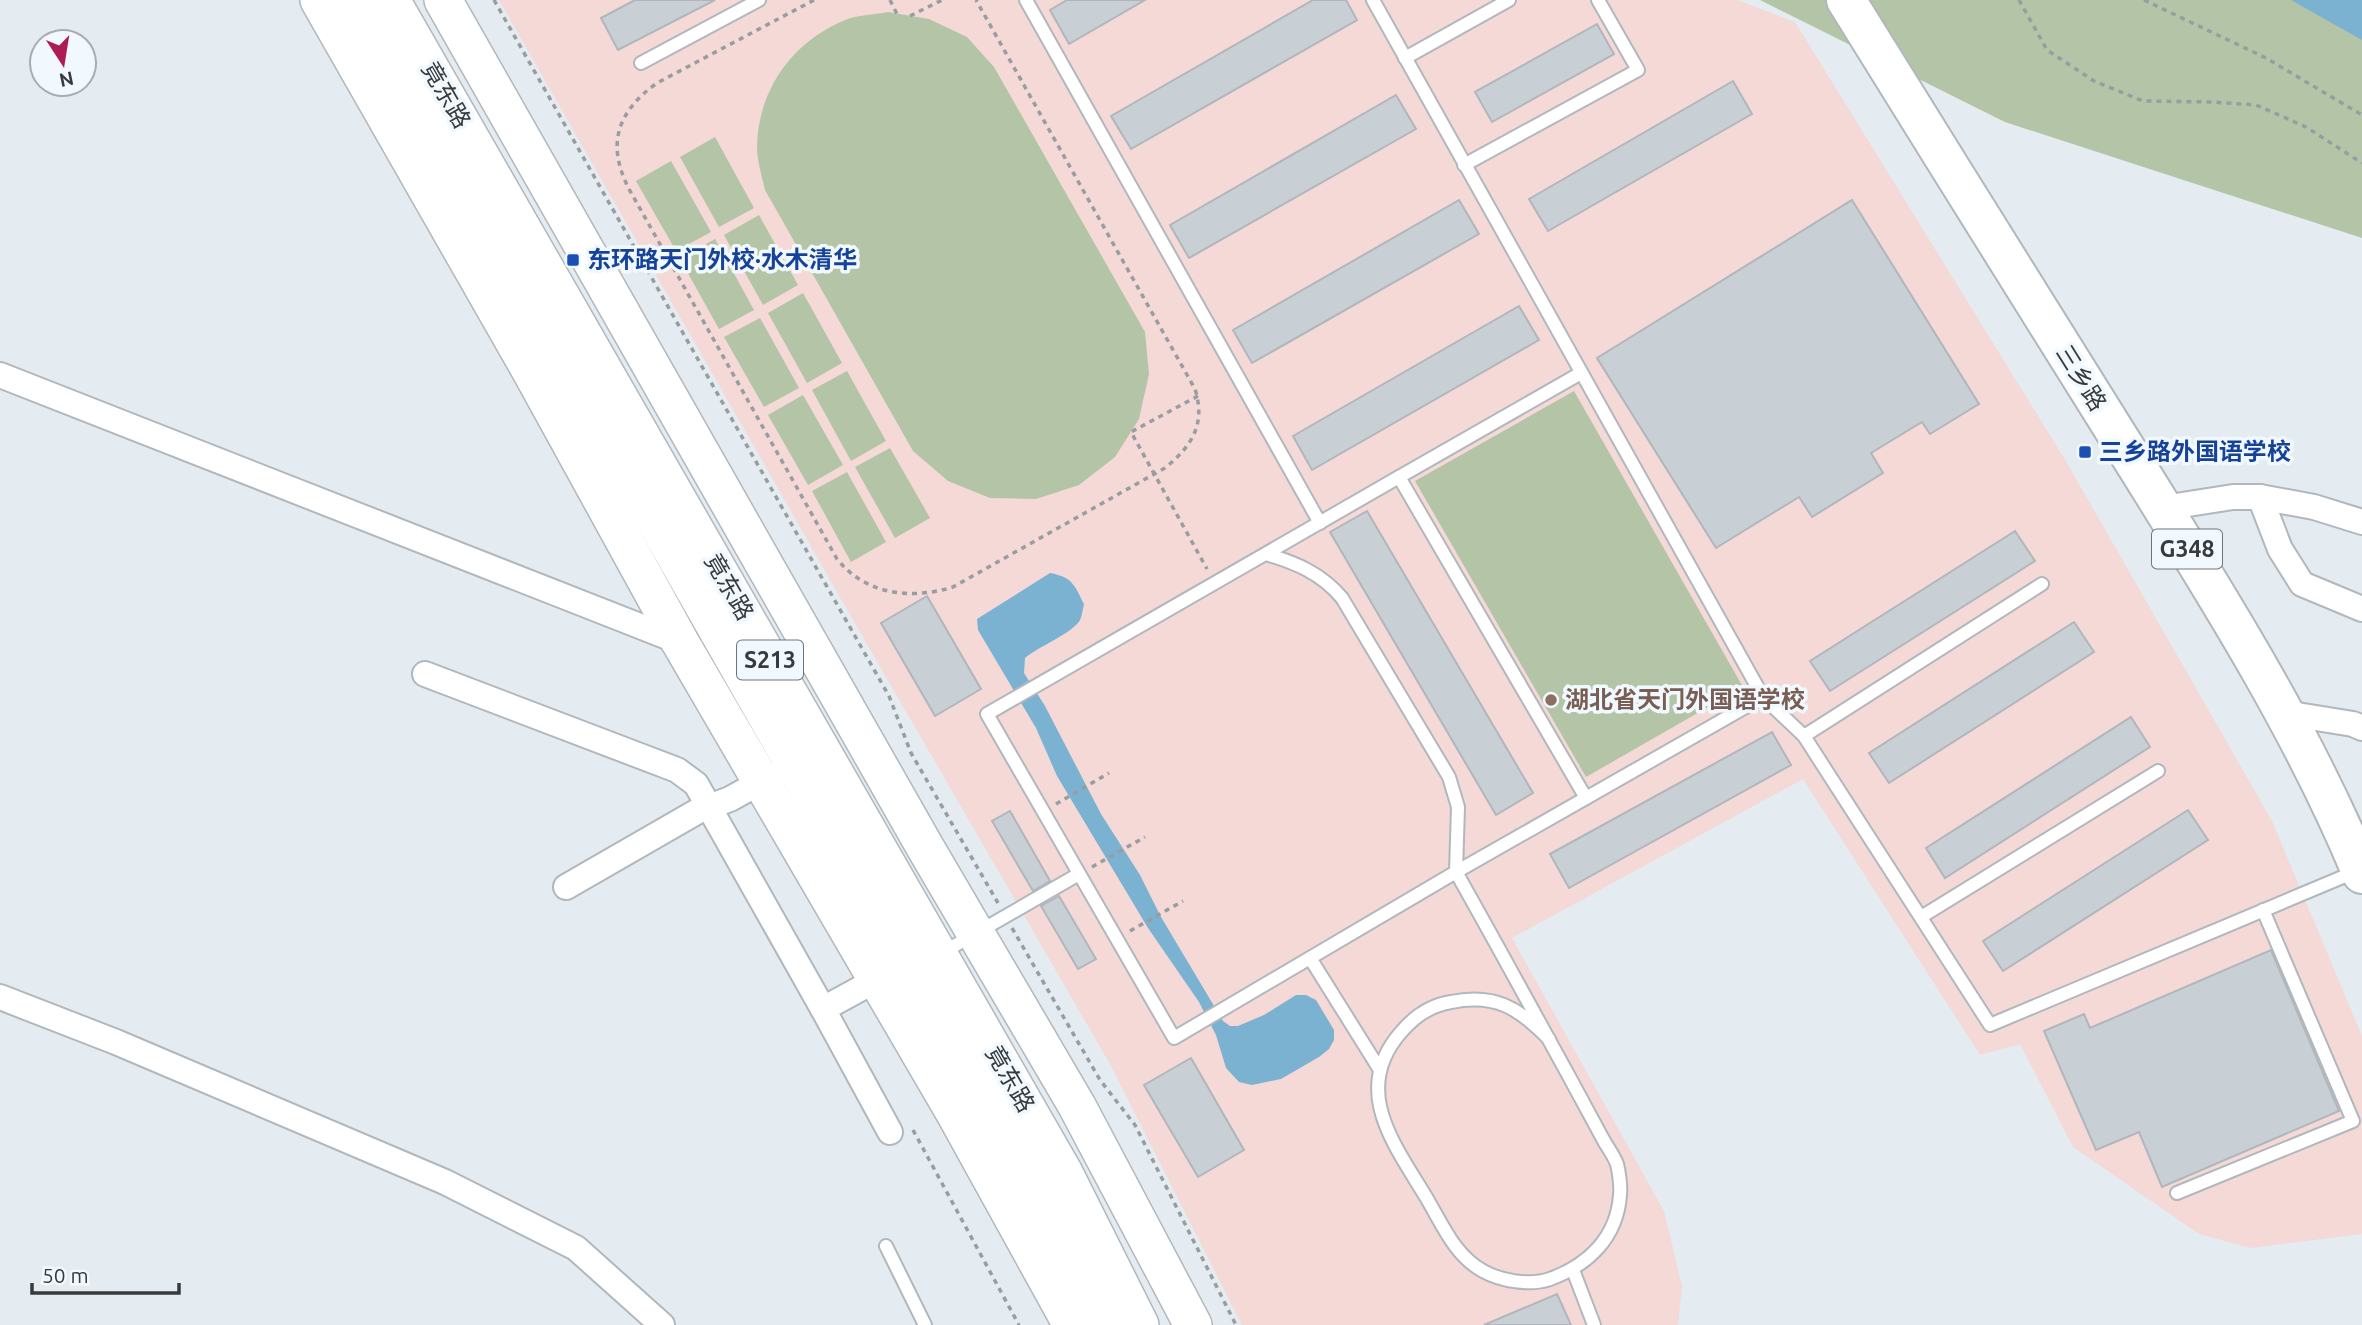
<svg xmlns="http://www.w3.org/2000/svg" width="2362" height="1325" viewBox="0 0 2362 1325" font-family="Ubuntu,'Noto Sans SC',sans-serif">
	<rect width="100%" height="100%" fill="#e4ebf1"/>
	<!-- education -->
	<polygon fill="#f4d9d6" points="499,0 1737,0 1795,22 2064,458 2272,821 2362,1036 2362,1234 2250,1248 2199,1234 2073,1147 2020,1044 1980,1055 1803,779 1512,938 1664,1211 1682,1286 1678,1325 1242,1325 1110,1064 853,620"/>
	<!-- green -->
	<g fill="#b3c5a6">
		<polygon points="1760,0 2362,0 2362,238 2005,122"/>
		<path d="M888 12 929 19 967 37 994 67 1145 332 1149 374 1139 419 1115 457 1079 485 1036 499 990 498 948 481 913 451 765 190C762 176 757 161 757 147 758 90 792 42 845 20 857 15 874 15 888 12Z"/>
		<polygon points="715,137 754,208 719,227 680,157"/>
		<polygon points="671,161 711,232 676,251 636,181"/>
		<polygon points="759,215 798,285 763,305 724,235"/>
		<polygon points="715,239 754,310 719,329 680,259"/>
		<polygon points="803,293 842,363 807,383 768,313"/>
		<polygon points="760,318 799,388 764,407 724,337"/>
		<polygon points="847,371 886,441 851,461 812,390"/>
		<polygon points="1574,391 1743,687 1586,777 1415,481"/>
		<polygon points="803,395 843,465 808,485 768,415"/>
		<polygon points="890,448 930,518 895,538 855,467"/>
		<polygon points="847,472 886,542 851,562 812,491"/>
	</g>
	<!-- water -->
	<g fill="#7bb1d1">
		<polygon points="2291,0 2362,0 2362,40"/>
		<path d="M1050 573C1072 577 1074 584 1084 604 1083 608 1082 616 1080 620 1073 633 1039 646 1025 658L1024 673 1045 706 1101 814 1140 875 1161 917 1223 1021 1230 1026H1238L1264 1015 1296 995H1306L1316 1000 1334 1030V1040L1329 1049 1319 1057 1281 1079 1252 1085 1239 1082 1226 1068 1216 1035 1199 1002 1148 928 1057 776 1036 728 978 630 977 619Z"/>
	</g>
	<!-- building -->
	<g fill="#c8cfd5" stroke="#b0b6bc" stroke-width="2">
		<polygon points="635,0 715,0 618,50 601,18"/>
		<polygon points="1067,0 1145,0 1069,44 1050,10"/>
		<polygon points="1313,0 1346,0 1357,20 1131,149 1111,116"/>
		<polygon points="1597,24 1614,54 1492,122 1475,92"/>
		<polygon points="1733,81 1752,114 1548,231 1529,199"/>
		<polygon points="1396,95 1416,129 1189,258 1170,225"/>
		<polygon points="1459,200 1479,234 1252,363 1233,330"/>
		<polygon points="1852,200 1979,404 1930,434 1922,422 1871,453 1883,473 1812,517 1799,497 1716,548 1597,358"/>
		<polygon points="1519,306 1539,340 1312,470 1293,436"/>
		<polygon points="1367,511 1533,793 1496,815 1330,532"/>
		<polygon points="2015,531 2035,561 1830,691 1810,661"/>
		<polygon points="927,596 981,689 935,716 881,623"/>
		<polygon points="2074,622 2094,652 1889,783 1869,753"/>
		<polygon points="2131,717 2150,747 1945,878 1926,848"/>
		<polygon points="1772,732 1791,765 1569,888 1550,854"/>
		<polygon points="2188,810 2208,840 2003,971 1983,941"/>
		<polygon points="1010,811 1050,881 1033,891 992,821"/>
		<polygon points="1059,896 1096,959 1078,969 1041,906"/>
		<polygon points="2271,950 2339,1111 2162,1187 2139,1132 2096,1150 2044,1031 2084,1014 2090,1028"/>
		<polygon points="1191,1058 1244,1150 1198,1177 1144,1085"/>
		<polygon points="1557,1294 1571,1325 1484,1325"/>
	</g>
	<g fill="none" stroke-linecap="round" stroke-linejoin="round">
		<defs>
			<g id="lane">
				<polyline points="1026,0 1320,523"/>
				<polyline points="1373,0 1763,697 1804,736 1990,1025 2357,871"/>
				<polyline points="1405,58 1509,0"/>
				<polyline points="641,63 759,0"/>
				<polyline points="1464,165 1638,70 1598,0"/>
				<polyline points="1581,373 1399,477 1586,798 1763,697"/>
				<path d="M1399 477 987 714 1174 1038 1456 872C1495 941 1533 1011 1571 1080 1582 1100 1593 1121 1604 1141 1608 1148 1614 1156 1617 1164 1619 1172 1621 1187 1620 1195 1617 1238 1588 1265 1550 1279 1530 1286 1501 1281 1483 1271 1455 1256 1442 1224 1426 1197 1394 1144 1350 1089 1402 1031 1415 1016 1432 1005 1451 1002 1495 993 1519 1008 1549 1039"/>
				<path d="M1266 554C1296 563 1321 573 1342 598L1449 777 1458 807 1456 872"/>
				<polyline points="1804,736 2042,584"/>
				<polyline points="1456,872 1586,798"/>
				<polyline points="1921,917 2158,771"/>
				<polyline points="940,954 1079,874"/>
				<polyline points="1310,958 1380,1070"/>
				<polyline points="2177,1193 2353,1121 2263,910"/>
				<polyline points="886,1246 925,1325"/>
				<polyline points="1573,1270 1594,1325"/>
			</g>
			<g id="street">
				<polyline points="0,375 683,643"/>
				<polyline points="2260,497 2314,507 2362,522"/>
				<polyline points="2163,508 2233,497 2260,497 2280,549 2302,584 2362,609"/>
				<polyline points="425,674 677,770 696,784 823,1009 889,973"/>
				<polyline points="2285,713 2353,724 2362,728"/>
				<polyline points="566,887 698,811 730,799 775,774"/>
				<polyline points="0,997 116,1042 445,1182 576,1248 662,1325"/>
				<polyline points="823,1009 890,1132"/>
			</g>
			<g id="primary">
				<polyline points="319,0 532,373 680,642 956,1115 1072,1325"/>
				<polyline points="358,0 1021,1162 1105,1325"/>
				<polyline points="391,0 1064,1173 1140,1325"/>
				<polyline points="443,0 925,847 1077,1106 1193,1325"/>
			</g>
			<path id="highway" d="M1846 0C1939 150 2032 299 2126 449 2211 586 2300 724 2362 874"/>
		</defs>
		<!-- lane casing -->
		<use href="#lane" stroke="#b1b8bd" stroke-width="16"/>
		<!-- street casing -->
		<use href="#street" stroke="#b1b8bd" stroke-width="28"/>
		<!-- primary casing -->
		<use href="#primary" stroke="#b1b8bd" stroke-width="40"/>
		<!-- highway casing -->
		<use href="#highway" stroke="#b1b8bd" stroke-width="42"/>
		<!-- path -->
		<g stroke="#989da1" stroke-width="3.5" stroke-dasharray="5 5" stroke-linecap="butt">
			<polyline points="494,0 889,696 911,753 998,903"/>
			<path d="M814 0 657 83C617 112 606 144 629 189L837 559C866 595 911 600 953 587L1165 468C1192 446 1206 424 1195 389L976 0"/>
			<polyline points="890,0 897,14"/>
			<polyline points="2019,0 2047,50 2094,81 2143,101 2212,102 2256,105 2306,127 2362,163"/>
			<polyline points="2144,0 2266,58 2362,115"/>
			<polyline points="910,16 942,0"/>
			<polyline points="1198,396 1131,432 1207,569"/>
			<polyline points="1056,804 1109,773"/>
			<polyline points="1092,867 1145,837"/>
			<polyline points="1012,928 1100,1080 1135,1125 1236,1325"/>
			<polyline points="1130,931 1183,901"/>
			<polyline points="913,1130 1019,1325"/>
		</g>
		<!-- lane -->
		<use href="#lane" stroke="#fff" stroke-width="12"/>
		<!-- street -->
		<use href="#street" stroke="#fff" stroke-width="24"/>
		<!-- primary -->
		<use href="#primary" stroke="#fff" stroke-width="37"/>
		<!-- highway -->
		<use href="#highway" stroke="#fff" stroke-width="38"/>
	</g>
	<!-- markers -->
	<g fill="#1a4fb4" stroke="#f1f9fe" stroke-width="2.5">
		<rect x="566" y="253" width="14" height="14" rx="3.5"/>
		<rect x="2078" y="445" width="14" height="14" rx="3.5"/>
	</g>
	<circle fill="#8d6e63" stroke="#f1f9fe" stroke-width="2.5" cx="1551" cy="700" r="7"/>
	<g text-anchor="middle" stroke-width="7" stroke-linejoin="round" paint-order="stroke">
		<!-- shield labels -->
		<g fill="#f1f9fe" stroke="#707477" stroke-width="2">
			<rect x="2152" y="529.5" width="70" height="39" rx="5"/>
			<rect x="737" y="640.5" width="66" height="39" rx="5"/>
		</g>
		<g font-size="23" font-weight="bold" fill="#383b3d">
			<text x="2187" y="557">G348</text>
			<text x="770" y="668">S213</text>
		</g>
		<!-- street labels -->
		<g font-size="24" fill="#383b3d" stroke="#f1f9fe">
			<text transform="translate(446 95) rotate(60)" y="8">竟东路</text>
			<text transform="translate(2081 378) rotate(58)" y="8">三乡路</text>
			<text transform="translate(729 587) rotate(60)" y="8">竟东路</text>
			<text transform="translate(1010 1079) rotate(60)" y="8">竟东路</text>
		</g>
		<!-- transit labels -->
		<g font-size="24" font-weight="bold" fill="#164399" stroke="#f1f9fe" text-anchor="start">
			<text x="587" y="268">东环路天门外校·水木清华</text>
			<text x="2099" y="460">三乡路外国语学校</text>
		</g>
		<!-- education labels -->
		<g font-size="24" font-weight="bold" fill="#785e54" stroke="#f1f9fe" text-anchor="start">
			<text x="1565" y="708">湖北省天门外国语学校</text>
		</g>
	</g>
	<!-- north arrow -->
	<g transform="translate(63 63) rotate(168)"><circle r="33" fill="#f1f9fe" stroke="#a7adb1" stroke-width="2"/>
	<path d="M0-5L12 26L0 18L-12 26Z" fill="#ad1d53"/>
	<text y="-10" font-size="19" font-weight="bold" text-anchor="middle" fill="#383b3d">N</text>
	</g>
	<!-- scale -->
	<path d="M32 1283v10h147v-10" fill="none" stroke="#383b3d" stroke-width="3.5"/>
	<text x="42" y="1283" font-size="21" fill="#383b3d" stroke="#f1f9fe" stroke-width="5" paint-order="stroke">50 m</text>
</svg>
